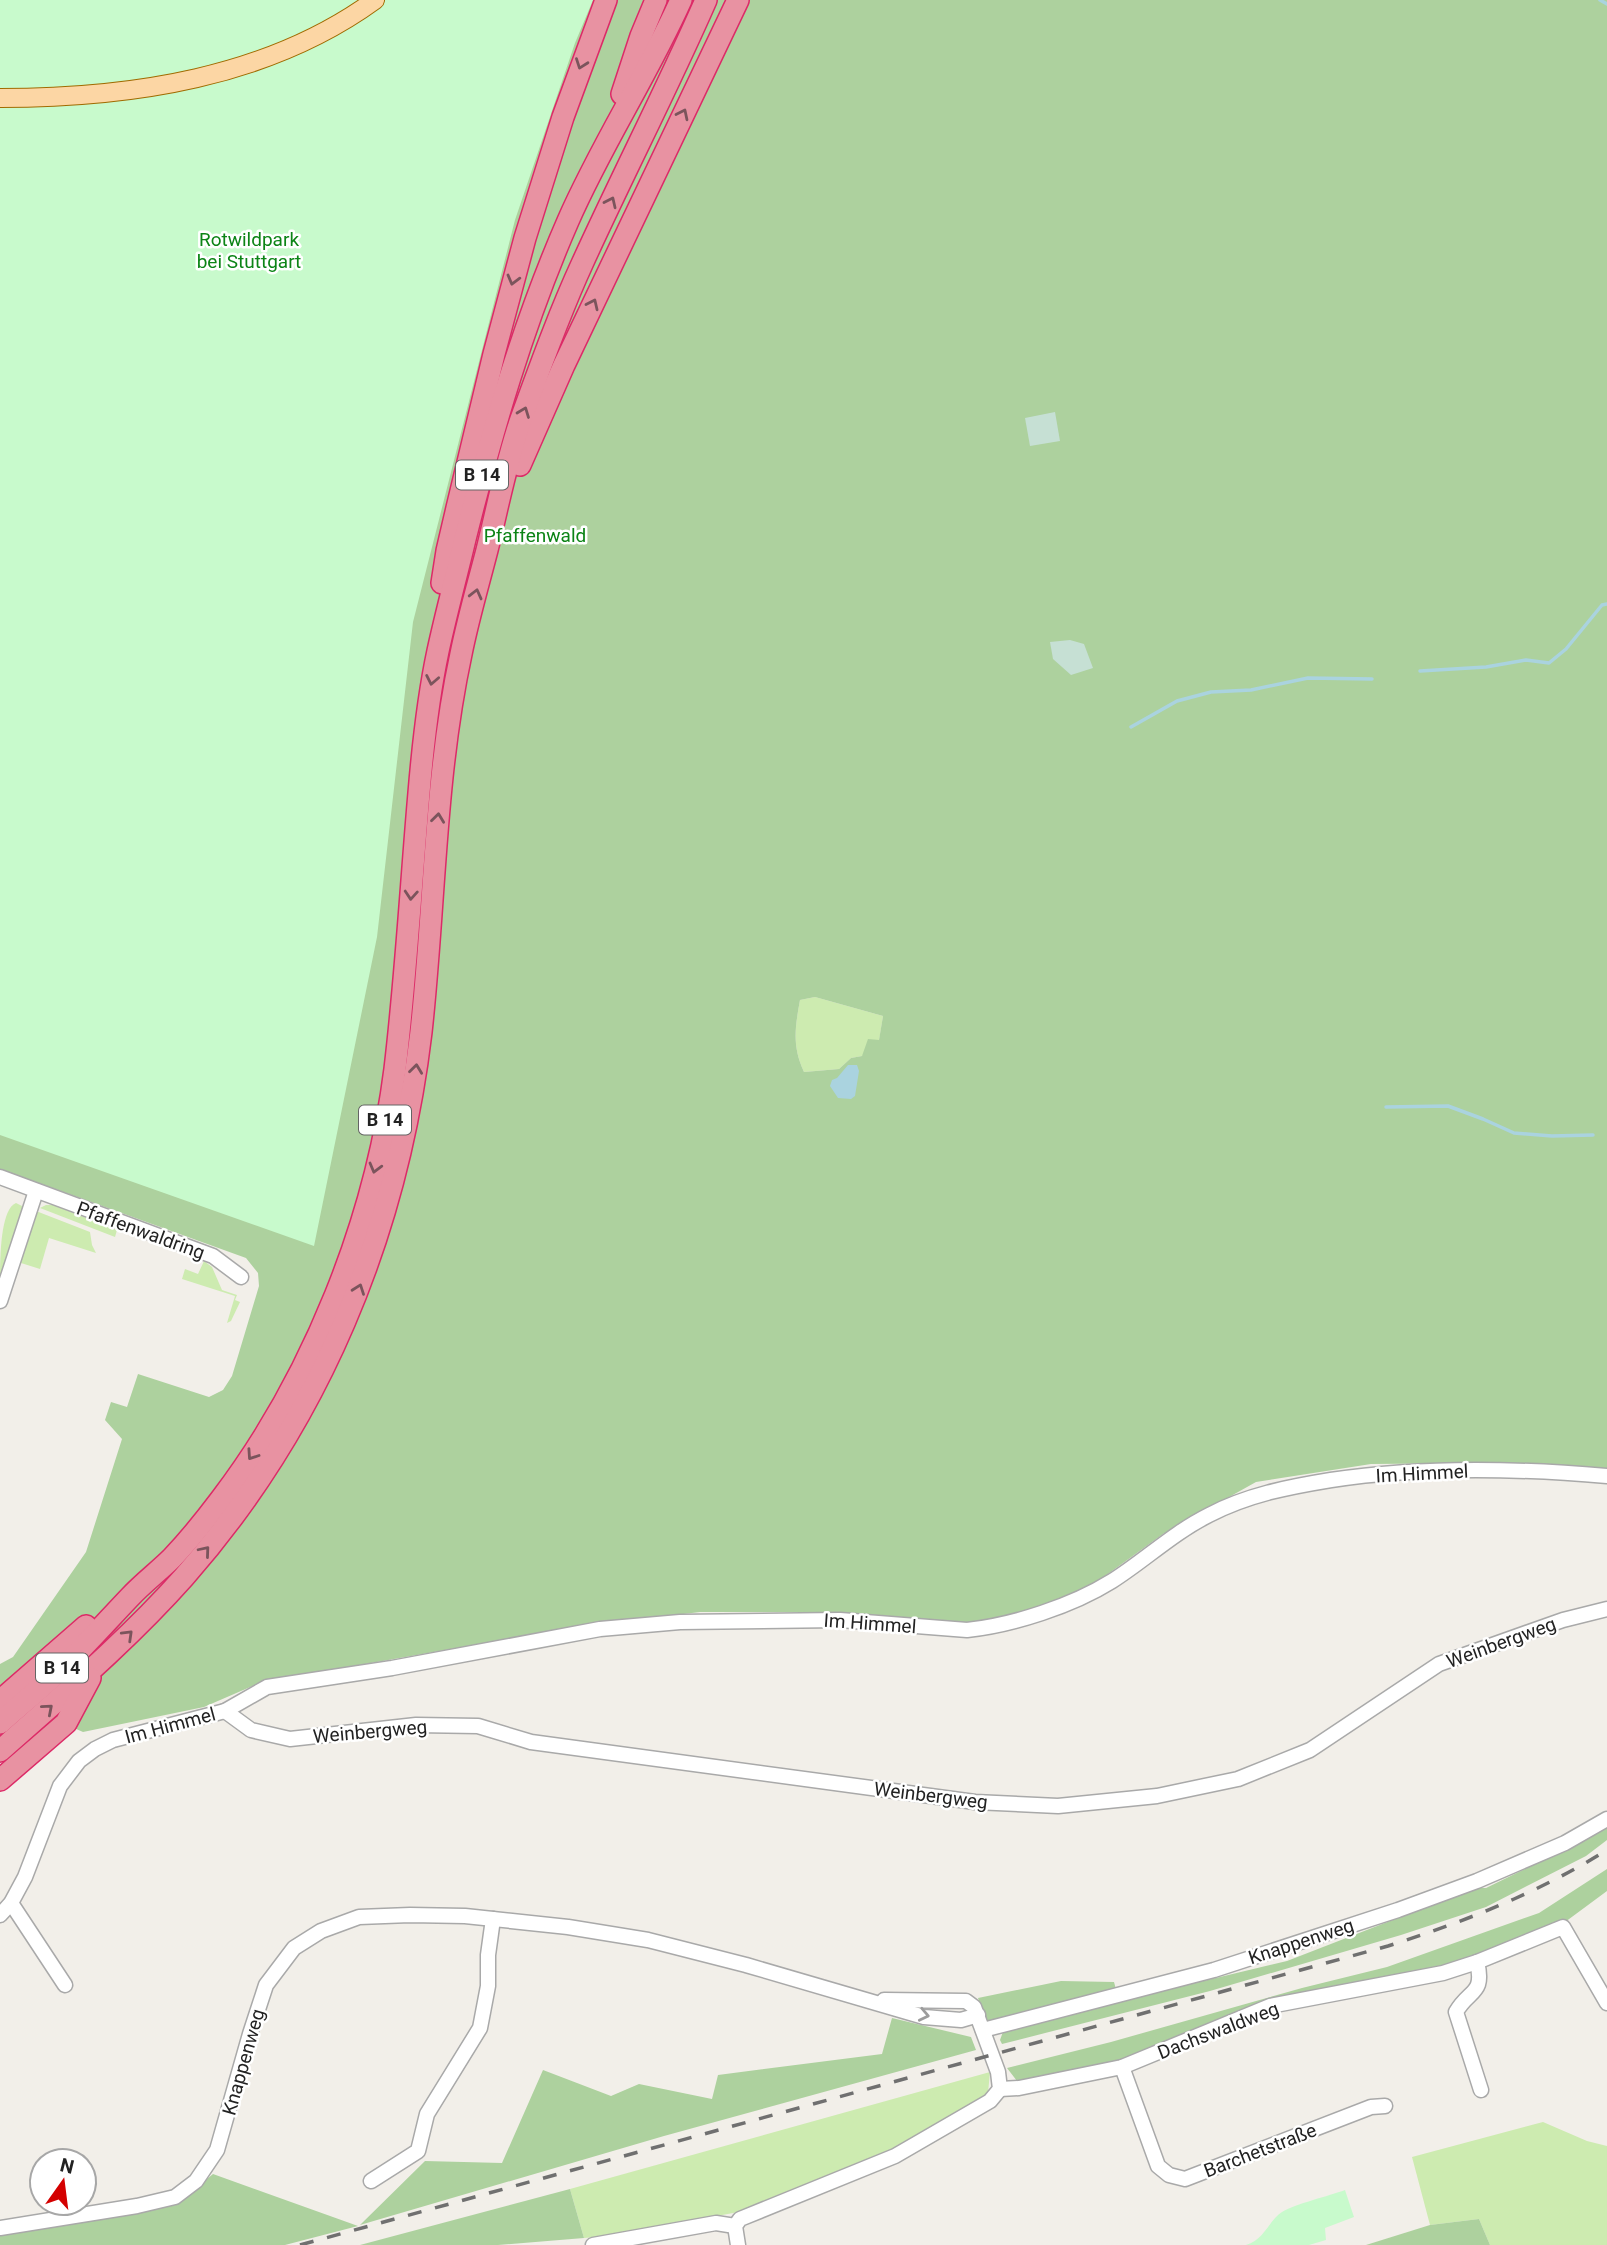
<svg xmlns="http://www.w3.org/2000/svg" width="1607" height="2245" viewBox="0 0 1607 2245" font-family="Roboto,sans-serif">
	<rect width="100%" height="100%" fill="#f2efe9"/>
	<!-- grass -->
	<g fill="#cdebb0">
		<path d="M815 997 883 1016 879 1041 862 1056 851 1058 839 1069 804 1072C792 1046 795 1028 800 1000Z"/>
		<path d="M16 1203 24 1207 0 1279C0 1261 0 1209 16 1203Z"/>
		<polygon points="46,1205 53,1205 117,1230 115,1237 40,1208"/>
		<polygon points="36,1211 90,1232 92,1245 96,1253 49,1238 40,1269 21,1263"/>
		<polygon points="204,1261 212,1267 222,1290 237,1295 235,1300 240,1302 231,1321 227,1323 235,1296 182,1279 185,1269 198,1274"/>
		<polygon points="990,2072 988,2093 978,2101 887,2152 744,2211 609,2236 584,2238 570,2189"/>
		<polygon points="1543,2122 1587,2141 1607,2146 1607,2245 1490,2245 1479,2219 1430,2225 1412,2157"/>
	</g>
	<!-- forest -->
	<g fill="#add19e" fill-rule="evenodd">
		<path d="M390 0H1607V1472L1487 1463 1371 1464 1256 1482 1163 1534 1083 1592 974 1627 838 1612H700L578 1627 262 1682 204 1707 83 1732 0 1695V1664L13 1657 86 1552 122 1439 105 1420 111 1402 127 1407 138 1374 209 1397 223 1390 232 1376 259 1286 258 1273 246 1258 0 1169V116ZM815 997 883 1016 879 1040 868 1039 862 1056 851 1058 839 1069 804 1072C792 1046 795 1028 800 1000Z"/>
		<polygon points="1607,1825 1607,1840 1586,1856 1486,1907 1401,1935 1210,1991 1002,2044 1000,2040 1004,2029 1287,1961 1475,1888 1486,1888 1574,1845"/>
		<polygon points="1607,1869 1607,1891 1561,1925 1452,1967 1270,2005 1123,2063 1017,2081 1007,2068 1111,2042 1302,1988 1387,1967 1539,1913"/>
		<polygon points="1061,1981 1114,1982 1117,1993 987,2022 978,1998"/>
		<polygon points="892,2018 971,2037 976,2050 664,2136 360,2225 425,2161 502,2163 543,2070 611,2096 639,2084 712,2099 718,2075 882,2054"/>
		<polygon points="213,2174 358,2226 285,2245 0,2245 0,2234 176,2205"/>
		<polygon points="570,2189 584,2238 498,2245 360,2245"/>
		<polygon points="1479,2219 1490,2245 1366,2245 1430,2225"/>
	</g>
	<!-- wetland -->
	<g fill="#c6e0d4">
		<polygon points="1055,412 1060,441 1030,446 1025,418"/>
		<polygon points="1070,640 1084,644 1093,668 1071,675 1053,659 1050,642"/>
	</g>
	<!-- park -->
	<g fill="#c8facc">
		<polygon points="0,0 593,0 575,43 515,220 413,622 377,937 314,1246 0,1135"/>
		<path d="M1345 2190 1354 2217 1325 2228 1326 2240 1309 2245H1246C1265 2239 1269 2220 1282 2212 1295 2204 1329 2196 1345 2190Z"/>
	</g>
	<!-- water -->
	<polygon fill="#aad3df" points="848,1065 857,1065 859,1071 855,1096 851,1099 838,1098 830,1086 832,1080 837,1078"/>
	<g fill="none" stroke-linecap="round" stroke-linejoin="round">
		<!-- stream -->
		<g stroke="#aad3df" stroke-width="3.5">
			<polyline points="1600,0 1607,4"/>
			<polyline points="1420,671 1486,667 1526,660 1549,663 1566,649 1602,605 1607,604"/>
			<polyline points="1131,727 1177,701 1211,692 1251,690 1308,678 1372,679"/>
			<polyline points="1386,1107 1448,1106 1483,1119 1514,1133 1552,1136 1593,1135"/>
		</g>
		<defs>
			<g id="minor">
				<polyline points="0,1177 213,1256 241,1277"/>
				<polyline points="0,1301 36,1191"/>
				<polyline points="225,1711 251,1730 290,1739 416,1725 478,1726 531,1742 975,1802 1058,1806 1157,1796 1238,1779 1310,1750 1439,1664 1563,1620 1607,1609"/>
				<polyline points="11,1903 65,1985"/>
				<path d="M0 1915 11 1903 25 1877 60 1786 79 1761 95 1749 113 1740 225 1711 267 1687 392 1668 600 1629 680 1622 840 1620 967 1630C1013 1625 1072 1606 1112 1581 1145 1560 1173 1533 1209 1515 1247 1495 1288 1487 1331 1480 1422 1466 1515 1468 1607 1476"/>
				<path d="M1477 1962C1485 1995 1469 1989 1456 2012L1481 2090"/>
				<polyline points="983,2030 1214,1970 1398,1910 1477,1881 1565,1843 1607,1819"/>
				<polyline points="1122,2067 1158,2166 1169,2175 1185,2179 1371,2107 1385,2106"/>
				<polyline points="1000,2089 1019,2088 1122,2067 1270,2006 1443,1973 1477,1962 1563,1927 1607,2003"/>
				<polyline points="371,2181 418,2151 427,2114 480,2028 488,1986 488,1955 493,1919"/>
				<polyline points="0,2228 137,2206 175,2197 196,2181 217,2150 250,2034 266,1985 294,1948 321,1931 359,1917 410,1915 465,1916 568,1927 648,1940 746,1965 924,2017 961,2020 978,2015"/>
				<polyline points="593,2245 716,2223 735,2226"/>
				<polyline points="738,2245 735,2226 740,2219 895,2156 990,2101 1000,2089 998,2072 974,2007 966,2001 884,2000"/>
			</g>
			<path id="major" d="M0 98C130 98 268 78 375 0"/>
			<g id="highway">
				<polyline points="622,94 641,36 656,0"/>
				<polyline points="520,465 564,365 738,0"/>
				<polyline points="442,583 447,551 457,508 494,354 525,238 563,117 606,0"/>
				<polyline points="0,1701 86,1626"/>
				<path d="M0 1723C21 1704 44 1686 64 1666 87 1644 108 1620 130 1597 143 1583 159 1571 172 1558 189 1540 206 1519 221 1499 313 1378 376 1220 395 1069 406 977 411 885 419 793 423 745 428 698 438 651 446 614 456 577 465 539 492 431 523 324 568 221 601 145 647 76 681 0"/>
				<path d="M0 1751C63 1695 128 1640 184 1577 319 1424 397 1234 421 1032 435 906 434 779 461 654 468 619 478 585 487 550 498 506 506 462 521 419 540 367 559 314 582 264 622 176 667 89 706 0"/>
				<polyline points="0,1780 66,1723 90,1678"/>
			</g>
		</defs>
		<!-- minor casing -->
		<use href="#minor" stroke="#a9a9a9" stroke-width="17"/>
		<!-- major casing -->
		<use href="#major" stroke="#a06b00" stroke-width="20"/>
		<!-- highway casing -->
		<use href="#highway" stroke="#dc2a67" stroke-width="24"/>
		<!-- minor -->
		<use href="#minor" stroke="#fff" stroke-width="14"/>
		<!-- major -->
		<use href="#major" stroke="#fcd6a4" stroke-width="18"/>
		<!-- highway -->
		<use href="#highway" stroke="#e892a2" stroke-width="21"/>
		<!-- rail -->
		<path stroke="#707070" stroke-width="3.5" stroke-dasharray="14 14" stroke-linecap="butt" d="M300 2245 1388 1946C1466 1921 1538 1893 1607 1850"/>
	</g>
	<!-- one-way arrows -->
	<defs><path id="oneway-chevron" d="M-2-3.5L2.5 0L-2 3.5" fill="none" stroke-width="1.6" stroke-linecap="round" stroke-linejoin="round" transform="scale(1.75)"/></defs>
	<g stroke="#7b545c">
		<use href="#oneway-chevron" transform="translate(581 64) rotate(110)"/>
		<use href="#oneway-chevron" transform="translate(683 114) rotate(-64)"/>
		<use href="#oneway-chevron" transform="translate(611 202) rotate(-65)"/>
		<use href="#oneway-chevron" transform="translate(513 280) rotate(105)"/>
		<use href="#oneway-chevron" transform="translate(593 304) rotate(-65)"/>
		<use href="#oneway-chevron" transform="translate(524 412) rotate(-69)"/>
		<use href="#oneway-chevron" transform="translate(476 594) rotate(-76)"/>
		<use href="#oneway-chevron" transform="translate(432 680) rotate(101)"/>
		<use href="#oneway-chevron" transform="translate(438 818) rotate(-83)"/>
		<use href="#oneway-chevron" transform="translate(411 895) rotate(94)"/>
		<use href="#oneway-chevron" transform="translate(416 1069) rotate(-83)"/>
		<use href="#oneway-chevron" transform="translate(375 1168) rotate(105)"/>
		<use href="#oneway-chevron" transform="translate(359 1289) rotate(-70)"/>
		<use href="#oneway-chevron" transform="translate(252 1455) rotate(124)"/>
		<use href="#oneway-chevron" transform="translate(205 1551) rotate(-50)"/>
		<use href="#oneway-chevron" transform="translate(128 1635) rotate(-44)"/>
		<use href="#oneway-chevron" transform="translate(48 1709) rotate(-41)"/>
	</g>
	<use stroke="#9c9c9c" href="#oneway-chevron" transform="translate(924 2015) rotate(12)"/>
	<g text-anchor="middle" stroke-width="5" stroke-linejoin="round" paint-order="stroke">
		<!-- shield labels -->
		<g fill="#fff" stroke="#646464" stroke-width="2">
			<rect x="456" y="460.5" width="52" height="29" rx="5"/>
			<rect x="359" y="1105.5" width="52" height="29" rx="5"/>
			<rect x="36" y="1653.5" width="52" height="29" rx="5"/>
		</g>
		<g font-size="18" font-weight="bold" fill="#222">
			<text x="482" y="481">B 14</text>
			<text x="385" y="1126">B 14</text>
			<text x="62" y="1674">B 14</text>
		</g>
		<!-- park labels -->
		<g font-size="19" fill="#0c8416" stroke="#fff">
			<text x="249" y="246">Rotwildpark<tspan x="249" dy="22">bei Stuttgart</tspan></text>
			<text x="535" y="542">Pfaffenwald</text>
		</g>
		<!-- street labels -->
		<g font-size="19" fill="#222" stroke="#fff">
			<text transform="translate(141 1230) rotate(20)" y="7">Pfaffenwaldring</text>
			<text transform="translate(1422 1473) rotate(-3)" y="7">Im Himmel</text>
			<text transform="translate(870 1623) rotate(4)" y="7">Im Himmel</text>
			<text transform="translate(1501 1642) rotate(-20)" y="7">Weinbergweg</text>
			<text transform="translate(170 1725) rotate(-15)" y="7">Im Himmel</text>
			<text transform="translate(370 1731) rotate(-5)" y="7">Weinbergweg</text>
			<text transform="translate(931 1795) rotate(7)" y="7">Weinbergweg</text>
			<text transform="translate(1301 1941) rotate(-18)" y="7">Knappenweg</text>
			<text transform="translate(1218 2030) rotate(-21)" y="7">Dachswaldweg</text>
			<text transform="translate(243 2062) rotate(-74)" y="7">Knappenweg</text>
			<text transform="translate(1260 2150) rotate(-21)" y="7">Barchetstraße</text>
		</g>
	</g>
	<!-- north arrow -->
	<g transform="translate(63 2182) rotate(14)"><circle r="33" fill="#ffffff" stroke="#a7a7a7" stroke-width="2"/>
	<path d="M0-5L12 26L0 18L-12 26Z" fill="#d40000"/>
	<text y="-10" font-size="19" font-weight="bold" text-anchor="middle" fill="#222222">N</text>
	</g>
</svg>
